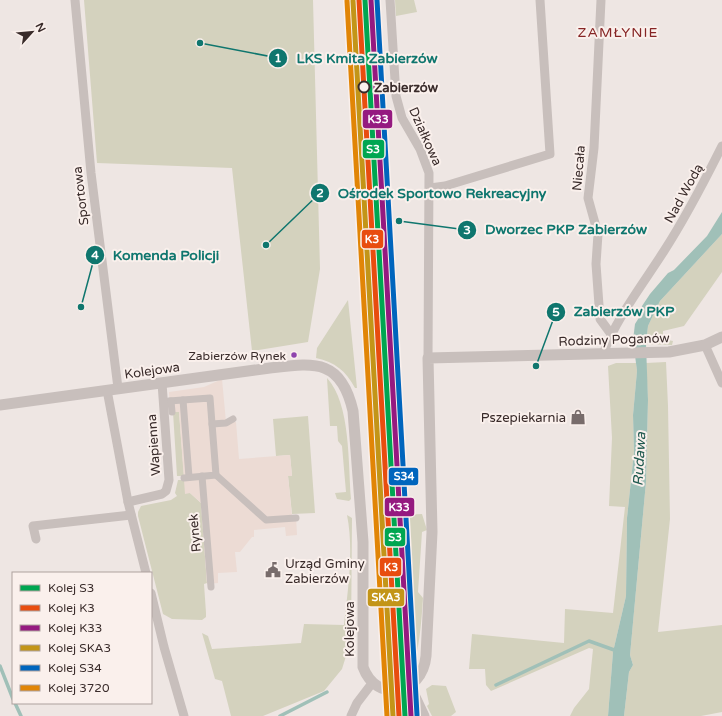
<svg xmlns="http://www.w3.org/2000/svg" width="722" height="716" viewBox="0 0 722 716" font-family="'Varela Round',sans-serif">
	<rect width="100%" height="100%" fill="#eee6e3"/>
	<!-- green -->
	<g fill="#d4d2be">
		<polygon points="84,0 313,0 320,269 308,342 252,351 232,168 97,163"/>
		<polygon points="395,0 414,0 417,12 396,16"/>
		<polygon points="722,234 722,272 684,326 663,331 663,339 673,341 672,345 646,344 648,326 660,301"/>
		<path d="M348 300 357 388H355C346 371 335 362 316 358L317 348Z"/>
		<polygon points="666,362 668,406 670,519 658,632 722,625 722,712 701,716 624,716 629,672 633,665 630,655 646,482 648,400 646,363"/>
		<polygon points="616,363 636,363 637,371 633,415 634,452 627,518 626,596 613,652 608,716 570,716 574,708 589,689 593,649 589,648 491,691 486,685 485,669 469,669 472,634 564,643 565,609 613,613 625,507 609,506 612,438 608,366"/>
		<path d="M327 378C351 404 348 464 351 499L349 501 337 499 335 493 346 492 342 446 338 441 337 426H330Z"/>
		<polygon points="173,412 179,412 184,476 177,476"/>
		<polygon points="308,416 315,513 292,514 288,476 292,476 290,455 276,456 273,419"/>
		<polygon points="178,480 184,480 190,493 201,503 207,583 204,584 206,613 206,617 202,620 172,619 163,614 138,516 138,512 141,506 171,500 177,496 175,493"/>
		<path d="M422 514 427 530 422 532 418 592 423 598C422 613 419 664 409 673L402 515Z"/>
		<path d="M347 515 352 518 351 640 342 669 324 691 263 716H231L222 681 215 679 202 633 208 636 212 649 301 643 304 624 344 625C348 589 354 550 347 515Z"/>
		<polygon points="432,685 446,686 456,712 451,716 432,716 427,706 429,704 426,689"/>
	</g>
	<!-- plaza -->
	<polygon fill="#ecdbd4" points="222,379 226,422 236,422 239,459 290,455 292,476 288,476 292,516 296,516 297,535 286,536 285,527 254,530 254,537 252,537 240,552 235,552 237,572 218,573 218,583 207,584 201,503 190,493 185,494 179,412 170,412 169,392 204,387"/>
	<!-- water -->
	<polygon fill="#a0c0b8" points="722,212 722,234 660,301 648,326 646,344 648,400 646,482 630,655 633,665 629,672 624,716 608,716 613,652 626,596 627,518 634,452 633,415 637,371 633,340 635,324 640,316 642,306 650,294 668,273 674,270 707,236"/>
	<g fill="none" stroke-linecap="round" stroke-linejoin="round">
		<!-- stream -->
		<g stroke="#a0c0b8" stroke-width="3.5">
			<polyline points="0,666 13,699"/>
			<polyline points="496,685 589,641 617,651"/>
			<polyline points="15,703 21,716"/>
			<polyline points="280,716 327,692"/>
		</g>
		<!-- pedestrian -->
		<g stroke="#c8bfbc" stroke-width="7">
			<polyline points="183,400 189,477"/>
			<polyline points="169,401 210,398 216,475 184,478"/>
			<polyline points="171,401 172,412"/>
			<polyline points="212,424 226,423 233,419"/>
			<polyline points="216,475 266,520 296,518"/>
			<polyline points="202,476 211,587"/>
		</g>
		<!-- minor -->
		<g stroke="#c8bfbc" stroke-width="9">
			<polyline points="75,0 91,173 118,388"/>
			<polyline points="390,0 396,96 402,118 420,149 429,173 428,358"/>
			<polyline points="601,0 594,148 588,198 598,234 596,264 600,319 611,334"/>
			<polyline points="430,188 445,186 550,154 540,0"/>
			<polyline points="705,345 722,383"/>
			<path d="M603 354C617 317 643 284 664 251 686 217 704 182 722 146"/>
			<polyline points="107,390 128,502 146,573"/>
			<polyline points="128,502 162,494 166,491 169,480 162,383"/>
			<polyline points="36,539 33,526 131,515"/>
			<polyline points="151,593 164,647 184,716"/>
			<polyline points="411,686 425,716"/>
			<polyline points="351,716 357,703 373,682"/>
		</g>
		<!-- tertiary -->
		<path stroke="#c8bfbc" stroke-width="11" d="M0 405 270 368C314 363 341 358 353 411L363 542V667C376 703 422 696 426 656L432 532 428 358 669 352 705 345 722 337"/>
		<defs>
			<polyline id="rail-1" points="365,0 405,716"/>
			<polyline id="rail-2" points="359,0 399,716"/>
			<polyline id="rail-3" points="371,0 411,716"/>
			<polyline id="rail-4" points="353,1 393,716"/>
			<polyline id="rail-5" points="377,0 417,715"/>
			<polyline id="rail-6" points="347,1 387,716"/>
		</defs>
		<!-- rail-1 casing -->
		<use href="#rail-1" stroke="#faf0ec" stroke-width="8"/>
		<!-- rail-2 casing -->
		<use href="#rail-2" stroke="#faf0ec" stroke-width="8"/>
		<!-- rail-3 casing -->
		<use href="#rail-3" stroke="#faf0ec" stroke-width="8"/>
		<!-- rail-4 casing -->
		<use href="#rail-4" stroke="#faf0ec" stroke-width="8"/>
		<!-- rail-5 casing -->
		<use href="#rail-5" stroke="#faf0ec" stroke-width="8"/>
		<!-- rail-6 casing -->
		<use href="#rail-6" stroke="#faf0ec" stroke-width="8"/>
		<!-- rail-1 -->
		<use href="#rail-1" stroke="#00a651" stroke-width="5"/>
		<!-- rail-2 -->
		<use href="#rail-2" stroke="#e84d0f" stroke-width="5"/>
		<!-- rail-3 -->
		<use href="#rail-3" stroke="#951a80" stroke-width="5"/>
		<!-- rail-4 -->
		<use href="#rail-4" stroke="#c39518" stroke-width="5"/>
		<!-- rail-5 -->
		<use href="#rail-5" stroke="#0065bd" stroke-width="5"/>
		<!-- rail-6 -->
		<use href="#rail-6" stroke="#e18506" stroke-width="5"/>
	</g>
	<!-- icons -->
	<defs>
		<symbol id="shop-bare" viewBox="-9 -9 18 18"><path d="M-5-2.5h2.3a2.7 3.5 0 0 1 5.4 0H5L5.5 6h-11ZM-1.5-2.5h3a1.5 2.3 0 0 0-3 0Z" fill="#786c6b" stroke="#faf0ec" stroke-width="2.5" paint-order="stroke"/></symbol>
		<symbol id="civic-bare" viewBox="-9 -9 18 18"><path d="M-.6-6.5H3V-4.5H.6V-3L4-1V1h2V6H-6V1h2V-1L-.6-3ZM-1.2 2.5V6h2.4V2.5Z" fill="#786c6b" stroke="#faf0ec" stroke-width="2.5" paint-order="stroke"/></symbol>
	</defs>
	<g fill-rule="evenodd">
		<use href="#shop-bare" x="567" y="406" width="22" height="22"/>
		<use href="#civic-bare" x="262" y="559" width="22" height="22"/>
	</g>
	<!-- markers -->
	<circle fill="#faf0ec" stroke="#392b2a" stroke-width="2" cx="364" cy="87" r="5.5"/>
	<circle fill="#8e44ad" stroke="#faf0ec" stroke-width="1.5" cx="294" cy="355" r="3.5"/>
	<g text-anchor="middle" stroke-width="4" stroke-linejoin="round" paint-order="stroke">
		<!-- bus labels -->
		<g font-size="12" fill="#392b2a" stroke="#faf0ec" text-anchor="end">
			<text x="286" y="360">Zabierzów Rynek</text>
		</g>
		<!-- stop labels -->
		<g font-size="13" font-weight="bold" fill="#392b2a" stroke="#faf0ec" text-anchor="start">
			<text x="374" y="92">Zabierzów</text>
		</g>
		<!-- street labels -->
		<g font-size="13" fill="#392b2a" stroke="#faf0ec">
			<text transform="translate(426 136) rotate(66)" y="5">Działkowa</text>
			<text transform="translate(578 168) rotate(-85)" y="5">Niecała</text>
			<text transform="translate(683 193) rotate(-61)" y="5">Nad Wodą</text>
			<text transform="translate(80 196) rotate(-97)" y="5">Sportowa</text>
			<text transform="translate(614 339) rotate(-2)" y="5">Rodziny Poganów</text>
			<text transform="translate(152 370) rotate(-8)" y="5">Kolejowa</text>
			<text transform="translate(153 445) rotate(-94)" y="5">Wapienna</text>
			<text transform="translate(194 533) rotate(-95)" y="5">Rynek</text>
			<text transform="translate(349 629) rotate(-90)" y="5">Kolejowa</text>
		</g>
		<!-- poi labels -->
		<g font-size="13" fill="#392b2a" stroke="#faf0ec" text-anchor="end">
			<text x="566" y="422">Pszepiekarnia</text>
			<text x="285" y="568" text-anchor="start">Urząd Gminy<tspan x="285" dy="15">Zabierzów</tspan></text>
		</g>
		<!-- neighbourhood labels -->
		<g font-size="14" letter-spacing="1" fill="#862525" stroke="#faf0ec">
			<text x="618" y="37">ZAMŁYNIE</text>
		</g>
		<!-- water labels -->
		<g font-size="14" font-style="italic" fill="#205a50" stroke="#faf0ec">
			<text transform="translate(639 459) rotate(-87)" y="5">Rudawa</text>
		</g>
	</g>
	<!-- callouts -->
	<path fill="none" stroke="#0f766e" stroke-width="1.5" d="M200 43L278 58M266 245L320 193M399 221L467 230M81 307L95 255M536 366L556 312"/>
	<g fill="#0f766e" stroke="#faf0ec" stroke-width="1.5">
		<circle cx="200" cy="43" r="4"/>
		<circle cx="266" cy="245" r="4"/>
		<circle cx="399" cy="221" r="4"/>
		<circle cx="81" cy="307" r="4"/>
		<circle cx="536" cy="366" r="4"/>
		<circle cx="278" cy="58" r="10"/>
		<circle cx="320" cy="193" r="10"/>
		<circle cx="467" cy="230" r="10"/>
		<circle cx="95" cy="255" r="10"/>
		<circle cx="556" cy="312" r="10"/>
	</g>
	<g font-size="12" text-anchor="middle" font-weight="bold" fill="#fff">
		<text x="278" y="62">1</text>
		<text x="320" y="197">2</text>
		<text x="467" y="234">3</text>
		<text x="95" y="259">4</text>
		<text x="556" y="316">5</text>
	</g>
	<g font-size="14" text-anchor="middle" font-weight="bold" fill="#0f766e" stroke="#faf0ec" stroke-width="4" stroke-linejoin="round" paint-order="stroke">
		<text x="367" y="63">LKS Kmita Zabierzów</text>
		<text x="442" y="198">Ośrodek Sportowo Rekreacyjny</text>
		<text x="566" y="234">Dworzec PKP Zabierzów</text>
		<text x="166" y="260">Komenda Policji</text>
		<text x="624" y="316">Zabierzów PKP</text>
	</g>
	<g stroke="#faf0ec" stroke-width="1.5">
		<rect x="362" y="109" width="31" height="20" rx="4" fill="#951a80"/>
		<rect x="362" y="139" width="23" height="20" rx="4" fill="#00a651"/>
		<rect x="361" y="229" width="23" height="20" rx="4" fill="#e84d0f"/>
		<rect x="388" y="467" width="31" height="19" rx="4" fill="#0065bd"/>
		<rect x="384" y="497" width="31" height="20" rx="4" fill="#951a80"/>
		<rect x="384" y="527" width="22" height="20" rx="4" fill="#00a651"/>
		<rect x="379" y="557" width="23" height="20" rx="4" fill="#e84d0f"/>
		<rect x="367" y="588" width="38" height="19" rx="4" fill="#c39518"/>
	</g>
	<g font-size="11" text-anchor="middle" font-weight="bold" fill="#fff">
		<text x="378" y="123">K33</text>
		<text x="373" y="153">S3</text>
		<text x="372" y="243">K3</text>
		<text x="404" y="480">S34</text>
		<text x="399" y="511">K33</text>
		<text x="395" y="541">S3</text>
		<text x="391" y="571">K3</text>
		<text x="386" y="601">SKA3</text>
	</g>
	<!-- legend -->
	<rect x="12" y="572" width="140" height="132" fill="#faf0ec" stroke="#ada19e"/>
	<rect x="20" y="585" width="20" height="6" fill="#00a651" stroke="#ada19e"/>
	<text x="48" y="592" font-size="12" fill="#392b2a">Kolej S3</text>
	<rect x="20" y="605" width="20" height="6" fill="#e84d0f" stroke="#ada19e"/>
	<text x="48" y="612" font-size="12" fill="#392b2a">Kolej K3</text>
	<rect x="20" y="625" width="20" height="6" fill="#951a80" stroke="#ada19e"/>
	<text x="48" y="632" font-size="12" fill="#392b2a">Kolej K33</text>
	<rect x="20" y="645" width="20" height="6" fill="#c39518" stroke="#ada19e"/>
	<text x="48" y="652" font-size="12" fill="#392b2a">Kolej SKA3</text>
	<rect x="20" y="665" width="20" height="6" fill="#0065bd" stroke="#ada19e"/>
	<text x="48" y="672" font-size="12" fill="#392b2a">Kolej S34</text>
	<rect x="20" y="685" width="20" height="6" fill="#e18506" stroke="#ada19e"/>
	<text x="48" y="692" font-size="12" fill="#392b2a">Kolej 3720</text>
	<!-- north arrow -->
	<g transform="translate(32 32) rotate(63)" stroke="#faf0ec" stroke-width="3" paint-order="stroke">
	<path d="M0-3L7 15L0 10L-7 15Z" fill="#392b2a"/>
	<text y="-6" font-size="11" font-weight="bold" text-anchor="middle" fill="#392b2a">N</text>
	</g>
</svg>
